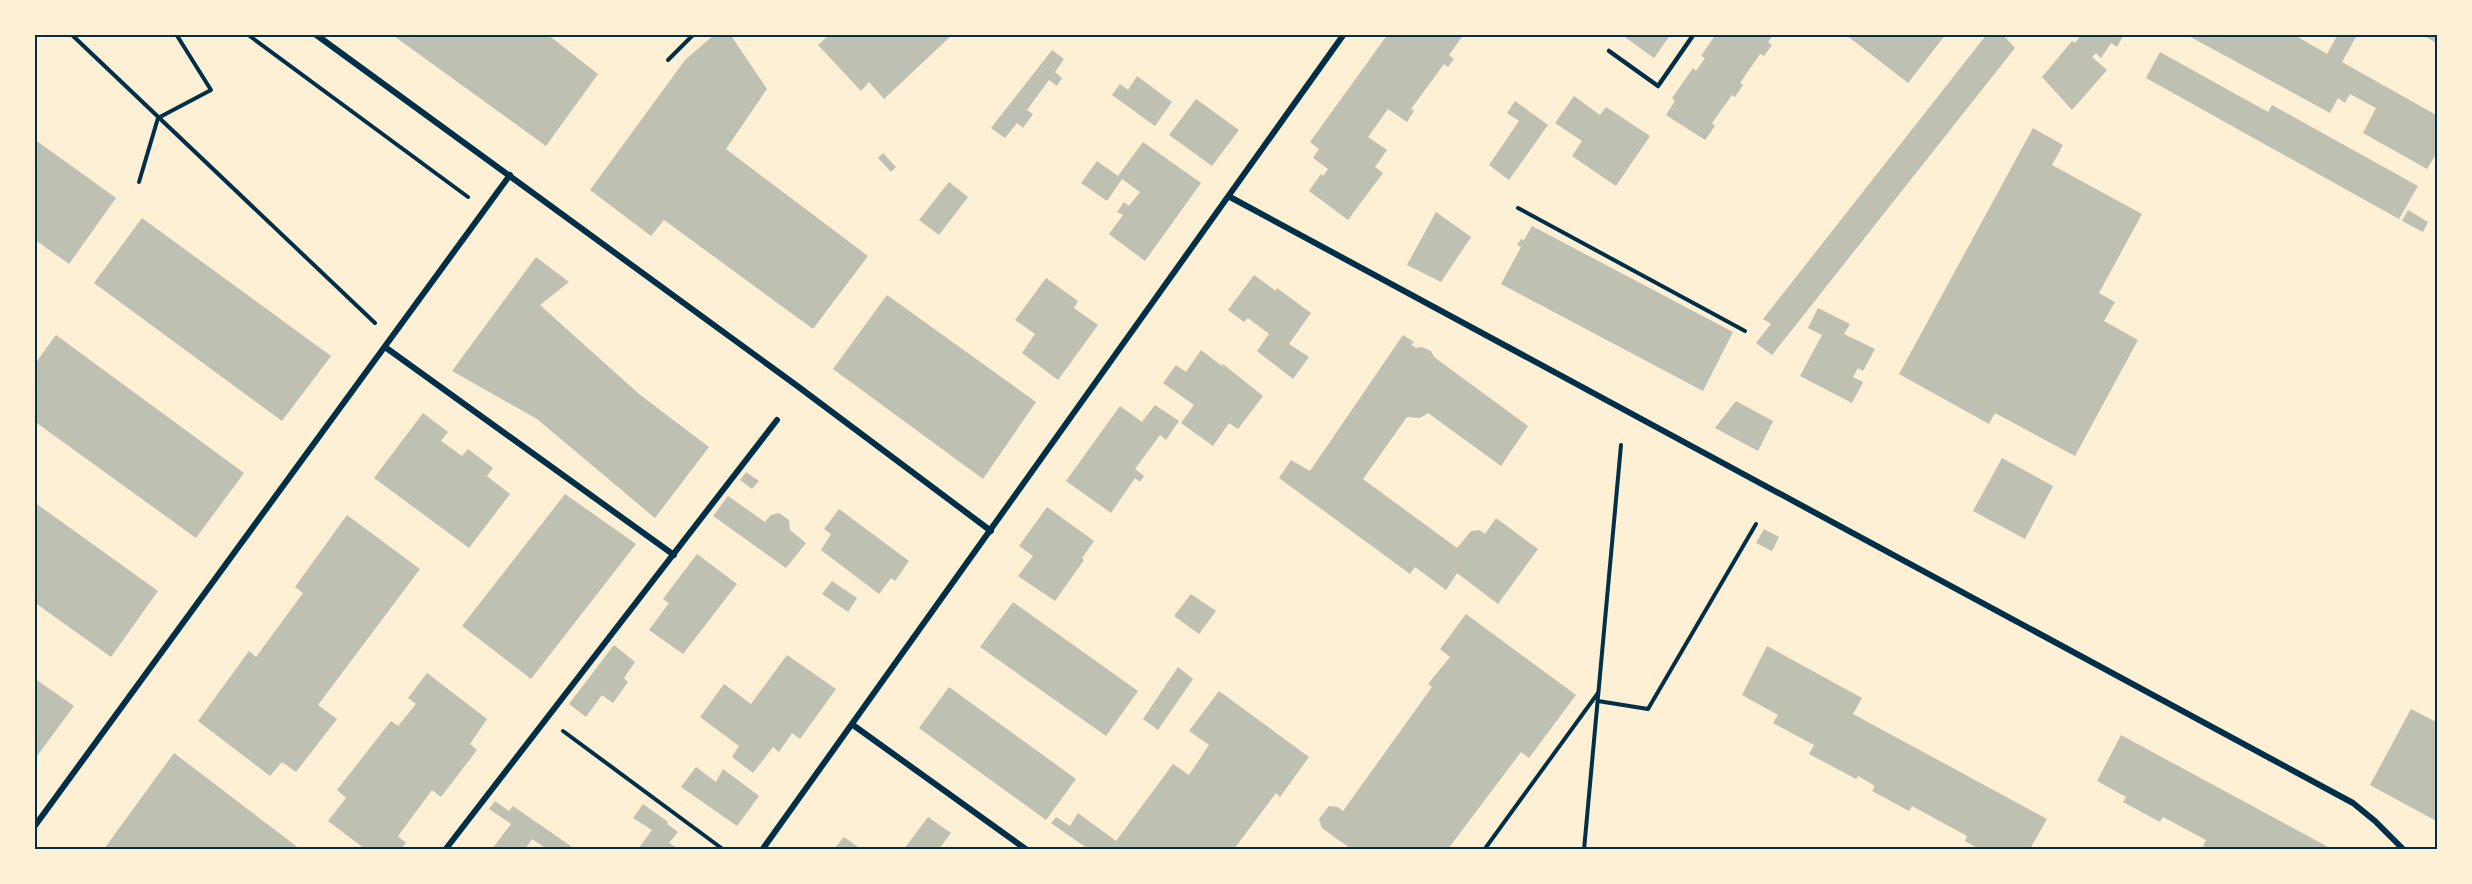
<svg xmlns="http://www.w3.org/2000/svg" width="2472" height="884" viewBox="0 0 2472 884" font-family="'DejaVu Sans',sans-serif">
	<rect width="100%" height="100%" fill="#fdf0d5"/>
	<!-- building -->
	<g fill="#bec0b2">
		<polygon points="391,34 547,34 598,74 546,146"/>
		<polygon points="715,34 730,34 767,89 726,149 868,256 813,329 664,220 651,236 590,190 685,60"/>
		<polygon points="824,34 953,34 884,99 869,82 861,91 818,45 827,37"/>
		<polygon points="1388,34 1464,34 1449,55 1454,59 1448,67 1444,64 1411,109 1414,111 1407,122 1388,109 1368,137 1387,150 1375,167 1383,173 1348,220 1309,191 1321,174 1323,176 1328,169 1313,158 1319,149 1310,142"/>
		<polygon points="1629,34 1671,34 1654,58 1626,38"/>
		<polygon points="1716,34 1774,34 1768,42 1772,45 1764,56 1760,54 1740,83 1743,85 1735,97 1732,95 1712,123 1715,126 1705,140 1666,115 1675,101 1672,98 1693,68 1696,71 1705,58 1701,56"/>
		<polygon points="1845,34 1946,34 1908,83"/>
		<polygon points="1987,34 2002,34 2015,48 1772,355 1756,343 1771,324 1763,319"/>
		<polygon points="2082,34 2124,34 2117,47 2111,43 2101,58 2096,53 2092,57 2107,70 2072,110 2042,77 2072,41 2075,43"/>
		<polygon points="2185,34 2293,34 2327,54 2338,34 2356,34 2357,35 2342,62 2438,116 2438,151 2427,169 2363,133 2376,108 2350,94 2345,103 2338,98 2330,113"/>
		<polygon points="2421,34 2438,34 2438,44"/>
		<polygon points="1052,50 1064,59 1055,72 1062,78 1057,86 1049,80 1027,110 1033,114 1023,128 1017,123 1005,138 991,128"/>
		<polygon points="2160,52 2268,112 2272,105 2418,186 2399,219 2146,78"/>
		<polygon points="1137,76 1172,102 1155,126 1112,95 1120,84 1128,90"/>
		<polygon points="1574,96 1600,115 1606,107 1650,136 1616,186 1572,156 1582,141 1555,123"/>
		<polygon points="1196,99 1239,130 1212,166 1169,135"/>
		<polygon points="1515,101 1548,125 1509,180 1489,165 1519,121 1507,113"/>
		<polygon points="2033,128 2063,145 2052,165 2142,214 2099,293 2115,302 2104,321 2138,340 2075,456 1995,413 1989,424 1899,374"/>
		<polygon points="34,139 116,198 69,264 34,239"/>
		<polygon points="1143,142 1201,183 1145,261 1109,234 1123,215 1117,212 1124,202 1129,206 1140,192 1122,179 1107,201 1081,183 1097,161 1118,176"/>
		<polygon points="883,153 896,167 891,172 878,158"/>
		<polygon points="949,182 968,197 939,235 919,220"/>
		<polygon points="2408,210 2428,222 2423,232 2402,221"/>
		<polygon points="1436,212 1471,237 1441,282 1407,265"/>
		<polygon points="142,218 331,356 282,421 94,283"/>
		<polygon points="1532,226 1733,332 1703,391 1501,284 1521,247 1517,245 1521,239 1524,240"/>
		<polygon points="536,257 569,282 540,305 639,394 709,447 655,518 537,419 452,371"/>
		<polygon points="1254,275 1276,291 1277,288 1311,313 1289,344 1309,357 1293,379 1257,351 1269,334 1248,318 1244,322 1228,310"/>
		<polygon points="1046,278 1078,301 1074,308 1098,325 1058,380 1022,353 1035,334 1015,320"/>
		<polygon points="887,295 1036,402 983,479 833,369"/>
		<polygon points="1818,308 1850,324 1844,334 1875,349 1863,371 1858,368 1853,377 1863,382 1852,403 1800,376 1822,335 1808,328"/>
		<polygon points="56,335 244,473 196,538 34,421 34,365"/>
		<polygon points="1403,335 1414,342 1411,345 1416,348 1422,347 1431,351 1434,357 1528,426 1501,466 1428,413 1420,418 1407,417 1363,479 1457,548 1471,531 1479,530 1485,534 1496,518 1538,549 1498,604 1457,573 1446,590 1415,567 1410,574 1279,478 1291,460 1310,471"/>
		<polygon points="1201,350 1222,366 1223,364 1263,396 1238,429 1229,423 1213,446 1181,423 1194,405 1163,383 1176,365 1186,372"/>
		<polygon points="1736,401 1773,421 1758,451 1715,428"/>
		<polygon points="1155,405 1179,421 1166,440 1160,435 1135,469 1144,476 1140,482 1135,478 1111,513 1066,481 1120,406 1142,422"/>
		<polygon points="423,413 448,432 441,441 462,456 468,449 493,468 487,476 510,494 469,548 374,478"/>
		<polygon points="2002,458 2053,486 2025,539 1973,511"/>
		<polygon points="746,472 759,481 752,489 740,480"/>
		<polygon points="565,494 636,544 531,679 462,626"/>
		<polygon points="728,496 765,522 771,515 779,513 789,520 790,530 806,543 786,568 713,516"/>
		<polygon points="34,502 158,591 111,657 34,602"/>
		<polygon points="1047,507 1094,541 1082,558 1084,560 1055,601 1018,576 1033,556 1019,546"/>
		<polygon points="839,509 909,561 895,581 891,578 879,594 821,550 831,534 824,529"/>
		<polygon points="347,515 420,569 318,705 337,719 296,772 282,762 270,776 198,721 249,651 256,657 303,593 295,587"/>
		<polygon points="1764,529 1779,537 1772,551 1756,543"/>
		<polygon points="697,554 737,584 683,654 649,630 669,603 663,599"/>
		<polygon points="832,581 857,598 848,612 822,594"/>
		<polygon points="1191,594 1216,611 1199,634 1174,616"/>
		<polygon points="1013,602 1138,691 1106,736 980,647"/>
		<polygon points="1466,614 1576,695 1529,758 1521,752 1448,849 1351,849 1322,828 1319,819 1329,806 1338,807 1343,811 1432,687 1428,684 1450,657 1440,649"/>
		<polygon points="614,645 635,662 624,678 628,682 613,703 602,695 586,717 569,704"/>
		<polygon points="1767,646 1862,698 1853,714 2047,819 2030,849 1979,849 1965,841 1967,836 1912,806 1909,811 1872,791 1875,786 1858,776 1856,779 1809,754 1814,745 1773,723 1778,715 1742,695"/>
		<polygon points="787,655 836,689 800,739 792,733 779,752 773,747 753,773 732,757 739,746 700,717 724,684 751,704"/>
		<polygon points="1178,667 1193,679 1158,730 1143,719"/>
		<polygon points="427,673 487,719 470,744 477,750 441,797 432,790 398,836 406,843 401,849 365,849 328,821 346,798 337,790 391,721 398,726 416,704 408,698"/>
		<polygon points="34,678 74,706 34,760"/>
		<polygon points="949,687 1076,779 1046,820 919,728"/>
		<polygon points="1219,691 1309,757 1280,797 1276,793 1234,849 1088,849 1051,823 1056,817 1070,826 1078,813 1116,841 1173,764 1189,775 1209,745 1189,731"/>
		<polygon points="2411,709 2438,723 2438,822 2370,785"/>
		<polygon points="2121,735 2332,849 2210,849 2203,846 2206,840 2163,817 2160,822 2123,802 2126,797 2097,781"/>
		<polygon points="174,753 300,849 104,849"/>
		<polygon points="696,767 716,782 723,769 759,796 737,826 681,787"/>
		<polygon points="495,801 509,811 513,806 575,849 547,849 532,839 525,849 492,849 511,824 489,809"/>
		<polygon points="643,804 668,822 667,824 678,832 669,843 679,849 638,849 652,830 633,818"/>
		<polygon points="928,817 951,833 939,849 904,849"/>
		<polygon points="844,837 861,849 834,849"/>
	</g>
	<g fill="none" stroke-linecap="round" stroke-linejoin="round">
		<!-- path -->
		<g stroke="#003049" stroke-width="4">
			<polyline points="71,34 375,323"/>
			<polyline points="247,34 468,197"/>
			<polyline points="668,60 694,34"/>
			<polyline points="139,182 158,118 211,90 176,34"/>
			<polyline points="1518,208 1745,331"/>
			<polyline points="1598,701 1648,709 1756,524"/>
			<polyline points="563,731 724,850"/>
			<polyline points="1484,850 1598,693"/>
			<polyline points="1584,850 1621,445"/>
		</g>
		<!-- service -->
		<polyline stroke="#003049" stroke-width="4.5" points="1609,51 1658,86 1694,34"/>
		<!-- minor -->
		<g stroke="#003049" stroke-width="6">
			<polyline points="315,34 796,385 991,531"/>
			<polyline points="1230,197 2353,803 2375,821 2404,850"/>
			<polyline points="385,347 674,555"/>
			<polyline points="853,725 1027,850"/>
			<polyline points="34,827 510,175"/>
			<polyline points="445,850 777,420"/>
			<polyline points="762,850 1344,34"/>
		</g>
	</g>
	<!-- border -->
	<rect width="2472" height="884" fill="none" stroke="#fdf0d5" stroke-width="72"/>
	<rect x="36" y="36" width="2400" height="812" fill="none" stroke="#003049" stroke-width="2"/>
</svg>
